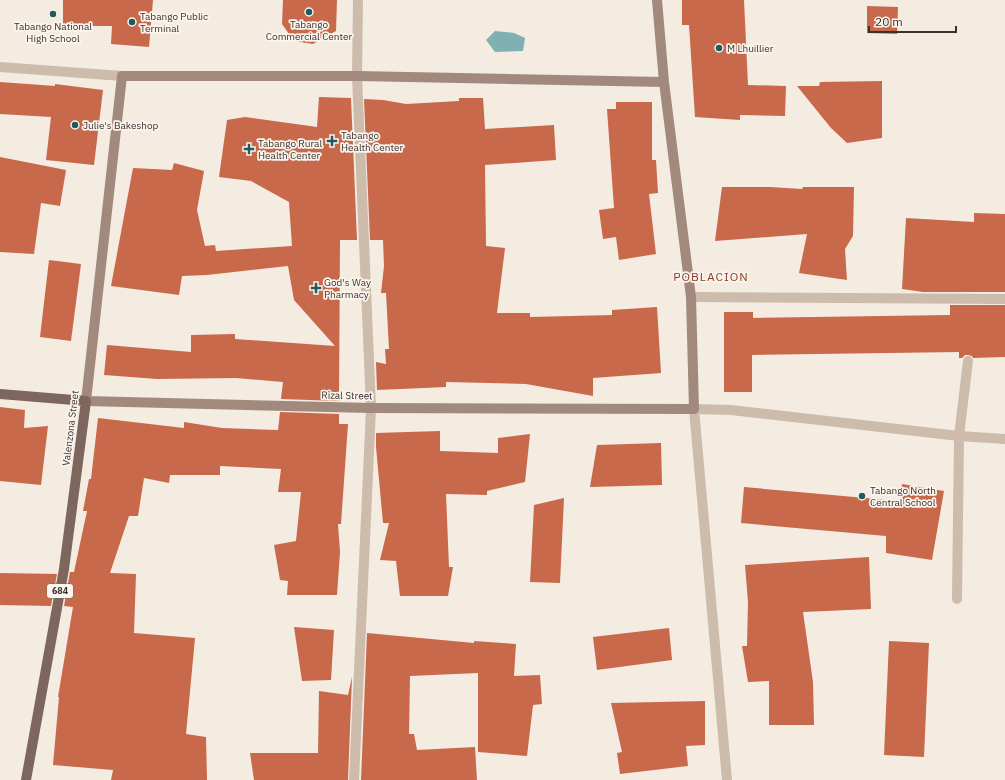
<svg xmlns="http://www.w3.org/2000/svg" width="1005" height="780" viewBox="0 0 1005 780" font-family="'IBM Plex Sans',sans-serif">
	<rect width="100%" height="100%" fill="#f4ebe1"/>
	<!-- water -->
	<polygon fill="#7fb0b2" points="495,31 514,33 525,38 523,51 495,52 486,40"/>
	<!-- building -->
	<g fill="#c8694b">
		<polygon points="63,0 153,0 149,47 111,44 112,26 63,26"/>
		<polygon points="283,0 337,0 336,31 313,44 294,41 282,24"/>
		<polygon points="682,0 744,0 748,85 786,86 785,116 740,115 740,120 695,117 689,25 682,25"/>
		<polygon points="867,6 898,7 897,34 867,33"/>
		<polygon points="882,81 882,138 847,143 831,128 797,86 819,86 820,82"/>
		<polygon points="0,82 55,86 55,84 103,90 94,165 46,160 51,117 0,114"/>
		<polygon points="319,97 351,98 357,240 340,240 339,401 281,399 283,382 236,378 157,379 104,375 107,345 191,352 191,335 235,334 235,339 335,346 294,300 288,266 207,275 182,276 179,295 111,286 133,168 172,170 174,163 204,171 197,210 205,246 215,245 216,251 292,246 289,202 251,181 219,177 227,120 245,117 317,127"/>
		<polygon points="459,98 483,98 485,129 554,125 556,160 485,165 486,246 505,248 497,313 530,313 530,317 612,315 612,310 657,307 661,373 593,378 593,396 526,384 446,382 446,387 377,390 376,362 386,364 385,349 389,349 386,293 381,293 384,266 383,240 370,240 364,99 383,100 406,104 459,101"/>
		<polygon points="616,102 652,102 652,160 656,160 658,193 649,194 656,254 619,260 616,237 603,239 599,210 614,208 607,109 616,109"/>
		<polygon points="0,157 66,170 60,206 41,203 34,254 0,252"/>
		<polygon points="722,187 770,187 802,189 803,187 854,187 853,236 845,249 847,280 799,273 807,234 715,241"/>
		<polygon points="974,213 1005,214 1005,292 923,292 902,289 906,218 974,222"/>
		<polygon points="49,260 81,264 71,341 40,337"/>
		<polygon points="950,305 1005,305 1005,357 973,358 972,356 968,355 965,355 962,358 959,358 959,352 752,355 752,392 724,392 724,312 753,312 753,318 950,315"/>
		<polygon points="0,407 25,410 24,428 48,426 41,485 0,481"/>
		<polygon points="280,412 339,414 339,424 348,424 341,524 338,524 340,552 337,595 287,595 288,581 280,580 274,545 296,541 301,492 278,492 281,469 220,466 220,475 170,475 169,483 144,478 138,516 129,516 110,573 136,574 134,633 195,638 186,734 206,737 207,780 111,780 113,770 53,765 59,697 58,697 73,607 64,606 70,572 74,572 87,511 83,511 89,479 91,479 98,418 184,428 184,422 222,428 278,430"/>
		<polygon points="440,431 440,451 498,453 498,438 530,434 525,482 487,491 487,495 446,494 449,567 453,567 448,596 400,596 396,561 380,560 389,523 383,523 376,447 376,433"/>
		<polygon points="661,443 662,485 590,487 597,445"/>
		<polygon points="902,484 944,491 932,560 886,553 886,536 741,523 744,487 899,501"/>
		<polygon points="564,498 560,583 530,582 534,505"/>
		<polygon points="869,557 871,609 803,612 813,682 814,725 769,725 769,681 748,682 742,646 747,646 748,602 745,565"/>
		<polygon points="0,573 57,574 51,606 0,605"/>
		<polygon points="294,627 334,630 331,680 302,681"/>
		<polygon points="669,628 672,660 597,670 593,637"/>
		<polygon points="367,633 474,643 474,641 516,644 514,676 540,675 542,704 533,705 527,756 478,752 478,673 410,676 409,734 414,734 417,750 475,747 477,780 361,780"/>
		<polygon points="889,641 929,643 924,757 884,755"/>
		<polygon points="352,677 348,780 254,780 250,753 318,753 319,691 348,695"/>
		<polygon points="705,701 705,745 686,746 688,766 620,774 617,753 622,752 611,703"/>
	</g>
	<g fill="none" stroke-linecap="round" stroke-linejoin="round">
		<!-- lane -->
		<g stroke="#cdbbac" stroke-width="10">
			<polyline points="694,409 731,410 959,436 1005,439"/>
			<polyline points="957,599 959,436 968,361"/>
		</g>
		<!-- street -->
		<g stroke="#cdbbac" stroke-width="10">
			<polyline points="0,67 122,76"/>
			<polyline points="691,297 1005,299"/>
			<polyline points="694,409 727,780"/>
			<polyline points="354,780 371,408 357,76 358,0"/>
		</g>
		<!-- secondary -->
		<polyline stroke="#a18a7d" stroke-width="10" points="657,0 664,82 691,297 694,409 371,408 86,401 122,76 357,76 664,82"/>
		<!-- primary -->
		<polyline stroke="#7d675c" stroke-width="10" points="0,394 86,401 64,569 26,780"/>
	</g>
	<!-- markers -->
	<g fill="#1f5a5e" stroke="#fbf5ee" stroke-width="1.5">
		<circle cx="309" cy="12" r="4"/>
		<circle cx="53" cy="14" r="4"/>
		<circle cx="132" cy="22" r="4"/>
		<circle cx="719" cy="48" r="4"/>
		<circle cx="75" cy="125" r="4"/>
		<path d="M330 135h4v4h4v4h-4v4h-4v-4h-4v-4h4z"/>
		<path d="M247 143h4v4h4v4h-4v4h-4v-4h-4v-4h4z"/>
		<path d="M314 282h4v4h4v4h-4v4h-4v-4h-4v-4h4z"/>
		<circle cx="862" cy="496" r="4"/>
	</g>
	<g text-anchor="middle" stroke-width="3.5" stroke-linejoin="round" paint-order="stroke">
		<!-- shield labels -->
		<rect fill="#fbf5ee" stroke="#756b66" stroke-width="1" x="47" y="584" width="26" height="14" rx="3"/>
		<g font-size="9" font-weight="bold" fill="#3b302b">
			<text x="60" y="594">684</text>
		</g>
		<!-- poi labels -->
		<g font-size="10" fill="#3b302b" stroke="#fbf5ee" text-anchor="start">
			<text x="140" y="20">Tabango Public<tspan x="140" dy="12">Terminal</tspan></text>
			<text x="309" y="28" text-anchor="middle">Tabango<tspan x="309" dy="12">Commercial Center</tspan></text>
			<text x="53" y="30" text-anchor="middle">Tabango National<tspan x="53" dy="12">High School</tspan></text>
			<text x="727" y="52">M Lhuillier</text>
			<text x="83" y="129">Julie's Bakeshop</text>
			<text x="341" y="139">Tabango<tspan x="341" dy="12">Health Center</tspan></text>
			<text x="258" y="147">Tabango Rural<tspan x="258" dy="12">Health Center</tspan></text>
			<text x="324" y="286">God's Way<tspan x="324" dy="12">Pharmacy</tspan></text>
			<text x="870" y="494">Tabango North<tspan x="870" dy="12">Central School</tspan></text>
		</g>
		<!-- street labels -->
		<g font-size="10" fill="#3b302b" stroke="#fbf5ee">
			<text transform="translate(347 395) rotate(1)" y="4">Rizal Street</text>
			<text transform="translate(70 428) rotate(-83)" y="4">Valenzona Street</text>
		</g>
		<!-- quarter labels -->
		<g font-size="12" letter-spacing="1" fill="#8c3b22" stroke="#fbf5ee">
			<text x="711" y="281">POBLACION</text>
		</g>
	</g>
	<!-- scale -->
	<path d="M869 26v6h87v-6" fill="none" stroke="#3b302b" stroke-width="2"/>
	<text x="875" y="26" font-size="12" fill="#3b302b" stroke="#fbf5ee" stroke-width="3" paint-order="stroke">20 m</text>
</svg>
